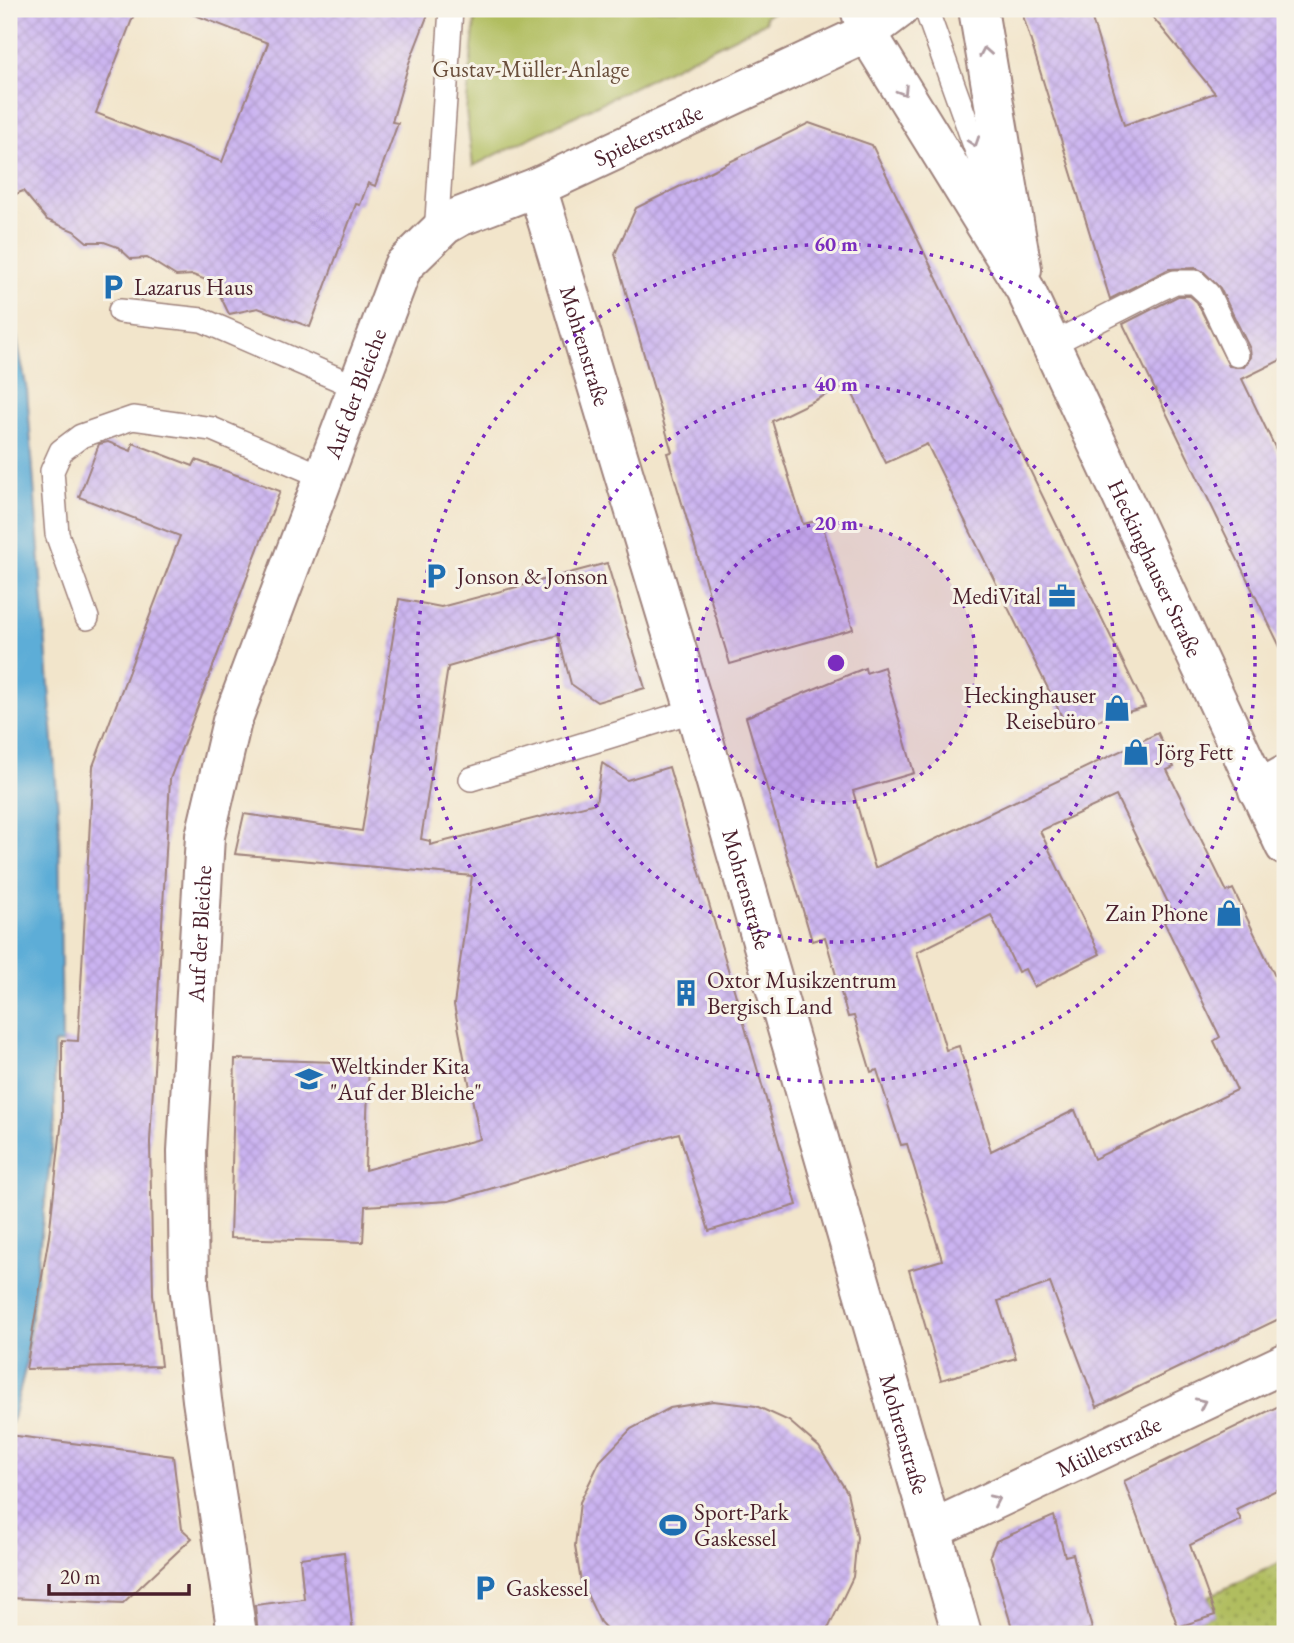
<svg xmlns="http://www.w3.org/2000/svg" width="1294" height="1643" viewBox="0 0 1294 1643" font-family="'EB Garamond',serif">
	<defs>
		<pattern id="grass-dots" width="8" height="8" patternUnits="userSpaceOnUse" patternTransform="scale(1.75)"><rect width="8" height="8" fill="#b0bd5f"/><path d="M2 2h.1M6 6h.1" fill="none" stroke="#91994f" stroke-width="1.8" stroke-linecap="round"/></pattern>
		<pattern id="building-cross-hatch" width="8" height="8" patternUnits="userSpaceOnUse" patternTransform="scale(1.75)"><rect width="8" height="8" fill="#cbb4f1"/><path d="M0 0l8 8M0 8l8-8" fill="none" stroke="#b09acf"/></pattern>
	</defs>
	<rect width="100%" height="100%" fill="#f7f3e8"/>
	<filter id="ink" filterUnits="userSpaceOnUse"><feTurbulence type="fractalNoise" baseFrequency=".0143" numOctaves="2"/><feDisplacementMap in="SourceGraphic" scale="14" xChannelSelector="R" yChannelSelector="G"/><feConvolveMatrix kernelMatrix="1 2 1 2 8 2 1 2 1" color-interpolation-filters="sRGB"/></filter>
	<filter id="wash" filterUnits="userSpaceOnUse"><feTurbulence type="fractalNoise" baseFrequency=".00686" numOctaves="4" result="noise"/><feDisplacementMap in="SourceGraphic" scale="28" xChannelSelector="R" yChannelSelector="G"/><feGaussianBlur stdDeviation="1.57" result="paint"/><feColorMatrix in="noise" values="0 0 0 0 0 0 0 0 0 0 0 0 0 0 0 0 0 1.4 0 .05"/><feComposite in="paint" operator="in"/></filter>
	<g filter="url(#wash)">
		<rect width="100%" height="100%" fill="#f2e5cb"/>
		<!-- grass -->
		<polygon fill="url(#grass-dots)" stroke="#7d6e45" stroke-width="2" points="1285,1560 1285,1634 1153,1634 1214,1615 1209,1596"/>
		<!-- park -->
		<polygon fill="#b0bd5f" stroke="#7d6e45" stroke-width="2" points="476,9 778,9 765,16 766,22 473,166 466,111"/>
		<!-- water -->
		<polygon fill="#5dadd7" stroke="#546681" stroke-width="2" points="9,300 27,390 46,644 59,824 62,1043 54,1044 55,1120 25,1369 12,1422 9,1425"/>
		<g id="blocks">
			<!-- building -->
			<g fill="url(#building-cross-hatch)" fill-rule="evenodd">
				<polygon points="9,9 136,9 96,113 222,162 268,43 187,12 188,9 430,9 409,63 392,122 398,123 375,186 368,183 360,205 356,204 310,327 258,308 229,314 214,283 193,275 176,276 147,258 131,259 118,247 104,242 87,242 74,231 47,220 23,191 9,197"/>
				<polygon points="1021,9 1089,9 1124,125 1215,93 1146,9 1269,9 1285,28 1285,358 1242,379 1285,468 1285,657 1123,324 1178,296 1190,296 1197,302 1229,366 1244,367 1251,357 1250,349 1220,288 1204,272 1196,268 1169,269 1110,299"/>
				<polygon points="809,123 872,145 1145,707 1068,729 927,444 886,463 848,384 772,421 803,524 821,520 853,629 730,664 667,453 672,452 615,254 636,208"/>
				<polygon points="108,442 131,451 133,443 193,466 196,460 280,491 170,779 150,1142 153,1295 161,1366 26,1369 49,1236 62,1119 62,1040 78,1041 93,766 180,536 79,497 99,444"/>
				<polygon points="607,563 645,688 597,702 571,684 558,635 448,667 421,839 430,841 430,845 596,803 602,763 627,780 669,767 797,1205 709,1231 679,1133 449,1201 365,1206 363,1242 230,1238 235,1059 369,1063 365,1170 480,1139 454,1005 472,876 235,854 244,814 362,831 399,599 441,607"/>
				<path d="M884 667 914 773 853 791 875 868 1158 733 1174 767 1167 770 1227 892 1233 889 1285 997V1316L1097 1407 1050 1283 998 1301 1016 1358 941 1380 909 1270 942 1260 907 1144 901 1145 877 1070 871 1072 854 1016 848 1017 825 937 812 941 746 717 865 668 866 673ZM1116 796 1175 917 1164 922 1220 1037 1214 1041 1237 1090 1094 1159 1075 1110 991 1151 959 1046 946 1050 917 952 991 915 1018 972 1025 969 1034 987 1100 954 1040 831Z"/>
				<polygon points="713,1401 756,1406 789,1421 819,1447 847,1492 857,1537 853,1577 829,1627 821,1634 611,1634 600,1622 581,1582 575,1546 580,1502 600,1461 631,1429 670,1408"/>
				<polygon points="1285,1403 1285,1486 1236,1509 1241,1520 1190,1545 1215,1615 1178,1627 1124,1481"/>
				<polygon points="9,1435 173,1456 182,1529 192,1538 123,1603 9,1598"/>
				<polygon points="1054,1516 1065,1556 1073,1554 1092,1629 1067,1634 1014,1634 990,1555 996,1541"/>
				<polygon points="344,1552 353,1634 258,1634 255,1605 304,1599 300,1558"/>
			</g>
		</g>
	</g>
	<g filter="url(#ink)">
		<use href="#blocks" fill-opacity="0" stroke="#9e827b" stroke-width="2"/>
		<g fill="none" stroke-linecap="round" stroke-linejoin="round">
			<defs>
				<g id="lane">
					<polyline points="926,9 998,210"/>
					<polyline points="436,234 451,9"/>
					<polyline points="120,311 202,320 359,388"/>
					<polyline points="1052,344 1160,289 1175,282 1195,282 1208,294 1237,355"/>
					<polyline points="87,618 57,534 52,471 61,451 81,436 133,418 212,429 324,477"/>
					<polyline points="471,779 695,710"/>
				</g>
				<g id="street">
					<path id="s1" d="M537 187 695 710 962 1634"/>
					<polyline points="1258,790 1285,775"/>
					<path id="s2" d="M933 1529 1285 1363"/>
					<path id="s3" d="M237 1634 202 1400 189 1284 187 1151 205 836 232 721 403 266 445 225 459 217 537 187 867 33 899 9"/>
				</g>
				<g id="secondary">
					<path id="s4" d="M860 9 867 33 1025 289 1285 846"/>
					<polyline points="978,9 1022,269"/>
				</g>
			</defs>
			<!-- lane casing -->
			<use href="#lane" stroke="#9e827b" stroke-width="26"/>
			<!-- street casing -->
			<use href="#street" stroke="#9e827b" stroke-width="42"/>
			<!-- secondary casing -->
			<use href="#secondary" stroke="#9e827b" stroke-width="42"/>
			<!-- lane -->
			<use href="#lane" stroke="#fff" stroke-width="23"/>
			<!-- street -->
			<use href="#street" stroke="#fff" stroke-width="38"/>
			<!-- secondary -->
			<use href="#secondary" stroke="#fff" stroke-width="38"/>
		</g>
		<!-- one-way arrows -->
		<defs><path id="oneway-chevron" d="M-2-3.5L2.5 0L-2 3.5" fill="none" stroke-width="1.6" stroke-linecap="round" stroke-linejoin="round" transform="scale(1.75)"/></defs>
		<g stroke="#ae9aa0">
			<use href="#oneway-chevron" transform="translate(985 52) rotate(-100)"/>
			<use href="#oneway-chevron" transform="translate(903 91) rotate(58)"/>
			<use href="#oneway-chevron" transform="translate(974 142) rotate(71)"/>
			<use href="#oneway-chevron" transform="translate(1201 1403) rotate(-25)"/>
			<use href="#oneway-chevron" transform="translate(995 1500) rotate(-25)"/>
		</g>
	</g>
	<!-- distance rings -->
	<circle cx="836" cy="663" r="140" fill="#7b2cbf" fill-opacity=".12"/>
	<g fill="none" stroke="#7b2cbf" stroke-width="3.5" stroke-dasharray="3.5 7">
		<circle cx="836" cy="663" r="140"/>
		<circle cx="836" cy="663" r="279"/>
		<circle cx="836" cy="663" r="419"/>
	</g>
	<!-- icons -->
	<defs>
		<symbol id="parking-bare" viewBox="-9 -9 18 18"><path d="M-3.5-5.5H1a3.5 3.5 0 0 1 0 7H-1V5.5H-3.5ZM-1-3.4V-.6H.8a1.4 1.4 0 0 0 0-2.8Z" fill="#1f6fb2" stroke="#f7f3e8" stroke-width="2.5" paint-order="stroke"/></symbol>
		<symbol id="office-bare" viewBox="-9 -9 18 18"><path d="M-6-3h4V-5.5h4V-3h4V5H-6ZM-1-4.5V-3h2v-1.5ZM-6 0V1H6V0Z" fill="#1f6fb2" stroke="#f7f3e8" stroke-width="2.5" paint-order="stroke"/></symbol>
		<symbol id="shop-bare" viewBox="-9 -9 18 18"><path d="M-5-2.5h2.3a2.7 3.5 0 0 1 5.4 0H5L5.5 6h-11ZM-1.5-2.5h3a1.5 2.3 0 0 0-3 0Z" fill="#1f6fb2" stroke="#f7f3e8" stroke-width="2.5" paint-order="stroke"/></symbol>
		<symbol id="building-bare" viewBox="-9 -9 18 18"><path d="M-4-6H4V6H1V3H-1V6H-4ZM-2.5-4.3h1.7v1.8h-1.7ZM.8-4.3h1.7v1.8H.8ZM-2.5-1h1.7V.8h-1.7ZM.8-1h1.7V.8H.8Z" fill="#1f6fb2" stroke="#f7f3e8" stroke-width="2.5" paint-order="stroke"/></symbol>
		<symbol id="school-bare" viewBox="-9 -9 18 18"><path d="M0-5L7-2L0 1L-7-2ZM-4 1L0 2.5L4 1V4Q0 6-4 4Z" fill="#1f6fb2" stroke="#f7f3e8" stroke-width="2.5" paint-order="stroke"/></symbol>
		<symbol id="stadium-bare" viewBox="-9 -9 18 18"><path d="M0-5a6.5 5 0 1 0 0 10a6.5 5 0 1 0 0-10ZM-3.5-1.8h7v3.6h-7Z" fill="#1f6fb2" stroke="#f7f3e8" stroke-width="2.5" paint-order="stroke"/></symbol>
	</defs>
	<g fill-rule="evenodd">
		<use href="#parking-bare" x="94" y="268" width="38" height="38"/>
		<use href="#parking-bare" x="417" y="557" width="38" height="38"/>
		<use href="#office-bare" x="1043" y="577" width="38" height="38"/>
		<use href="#shop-bare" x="1098" y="689" width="38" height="38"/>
		<use href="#shop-bare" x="1117" y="733" width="38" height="38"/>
		<use href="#shop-bare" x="1210" y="894" width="38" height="38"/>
		<use href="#building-bare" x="667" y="974" width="38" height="38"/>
		<use href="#school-bare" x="290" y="1060" width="38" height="38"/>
		<use href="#stadium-bare" x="654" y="1506" width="38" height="38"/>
		<use href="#parking-bare" x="466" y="1569" width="38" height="38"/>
	</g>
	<g text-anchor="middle" stroke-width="6" stroke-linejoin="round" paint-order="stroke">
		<!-- park labels -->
		<g font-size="23" fill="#694e3b" stroke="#f7f3e8">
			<text x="531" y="77">Gustav-Müller-Anlage</text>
		</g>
		<!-- street labels -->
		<g font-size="23" fill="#4a1f2b" stroke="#f7f3e8">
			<text dy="8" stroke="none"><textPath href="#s3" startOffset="1687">Spiekerstraße</textPath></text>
			<text dy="8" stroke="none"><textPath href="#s1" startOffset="166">Mohrenstraße</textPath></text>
			<text dy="8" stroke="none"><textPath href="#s3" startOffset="1270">Auf der Bleiche</textPath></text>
			<text dy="8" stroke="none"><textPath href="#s4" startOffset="634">Heckinghauser Straße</textPath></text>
			<text dy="8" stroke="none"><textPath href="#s1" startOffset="733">Mohrenstraße</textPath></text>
			<text dy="8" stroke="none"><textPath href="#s3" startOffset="704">Auf der Bleiche</textPath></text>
			<text dy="8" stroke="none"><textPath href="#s1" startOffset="1300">Mohrenstraße</textPath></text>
			<text dy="8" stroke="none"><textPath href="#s2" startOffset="194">Müllerstraße</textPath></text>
		</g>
		<!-- poi labels -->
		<g font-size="23" fill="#4a1f2b" stroke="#f7f3e8" text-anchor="start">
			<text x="134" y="295">Lazarus Haus</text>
			<text x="457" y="584">Jonson &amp; Jonson</text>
			<text x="1041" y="604" text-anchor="end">MediVital</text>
			<text x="1096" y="703" text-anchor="end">Heckinghauser<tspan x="1096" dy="26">Reisebüro</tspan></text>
			<text x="1157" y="760">Jörg Fett</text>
			<text x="1208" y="921" text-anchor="end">Zain Phone</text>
			<text x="707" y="988">Oxtor Musikzentrum<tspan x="707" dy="26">Bergisch Land</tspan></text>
			<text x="330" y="1074">Weltkinder Kita<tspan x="330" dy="26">"Auf der Bleiche"</tspan></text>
			<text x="694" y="1520">Sport-Park<tspan x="694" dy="26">Gaskessel</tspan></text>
			<text x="506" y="1596">Gaskessel</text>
		</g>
	</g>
	<circle cx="836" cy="663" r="10" fill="#7b2cbf" stroke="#f7f3e8" stroke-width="3.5"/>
	<g font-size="21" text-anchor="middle" font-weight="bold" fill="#7b2cbf" stroke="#f7f3e8" stroke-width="6" stroke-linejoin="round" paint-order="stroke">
		<text x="836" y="251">60 m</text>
		<text x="836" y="391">40 m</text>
		<text x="836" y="530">20 m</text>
	</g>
	<!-- margin -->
	<rect width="1294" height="1643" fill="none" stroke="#f7f3e8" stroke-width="35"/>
	<!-- scale -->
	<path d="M49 1584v10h140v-10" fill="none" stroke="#4a1f2b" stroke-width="3.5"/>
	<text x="60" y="1584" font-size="21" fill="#4a1f2b" stroke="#f7f3e8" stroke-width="5" paint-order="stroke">20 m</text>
</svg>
